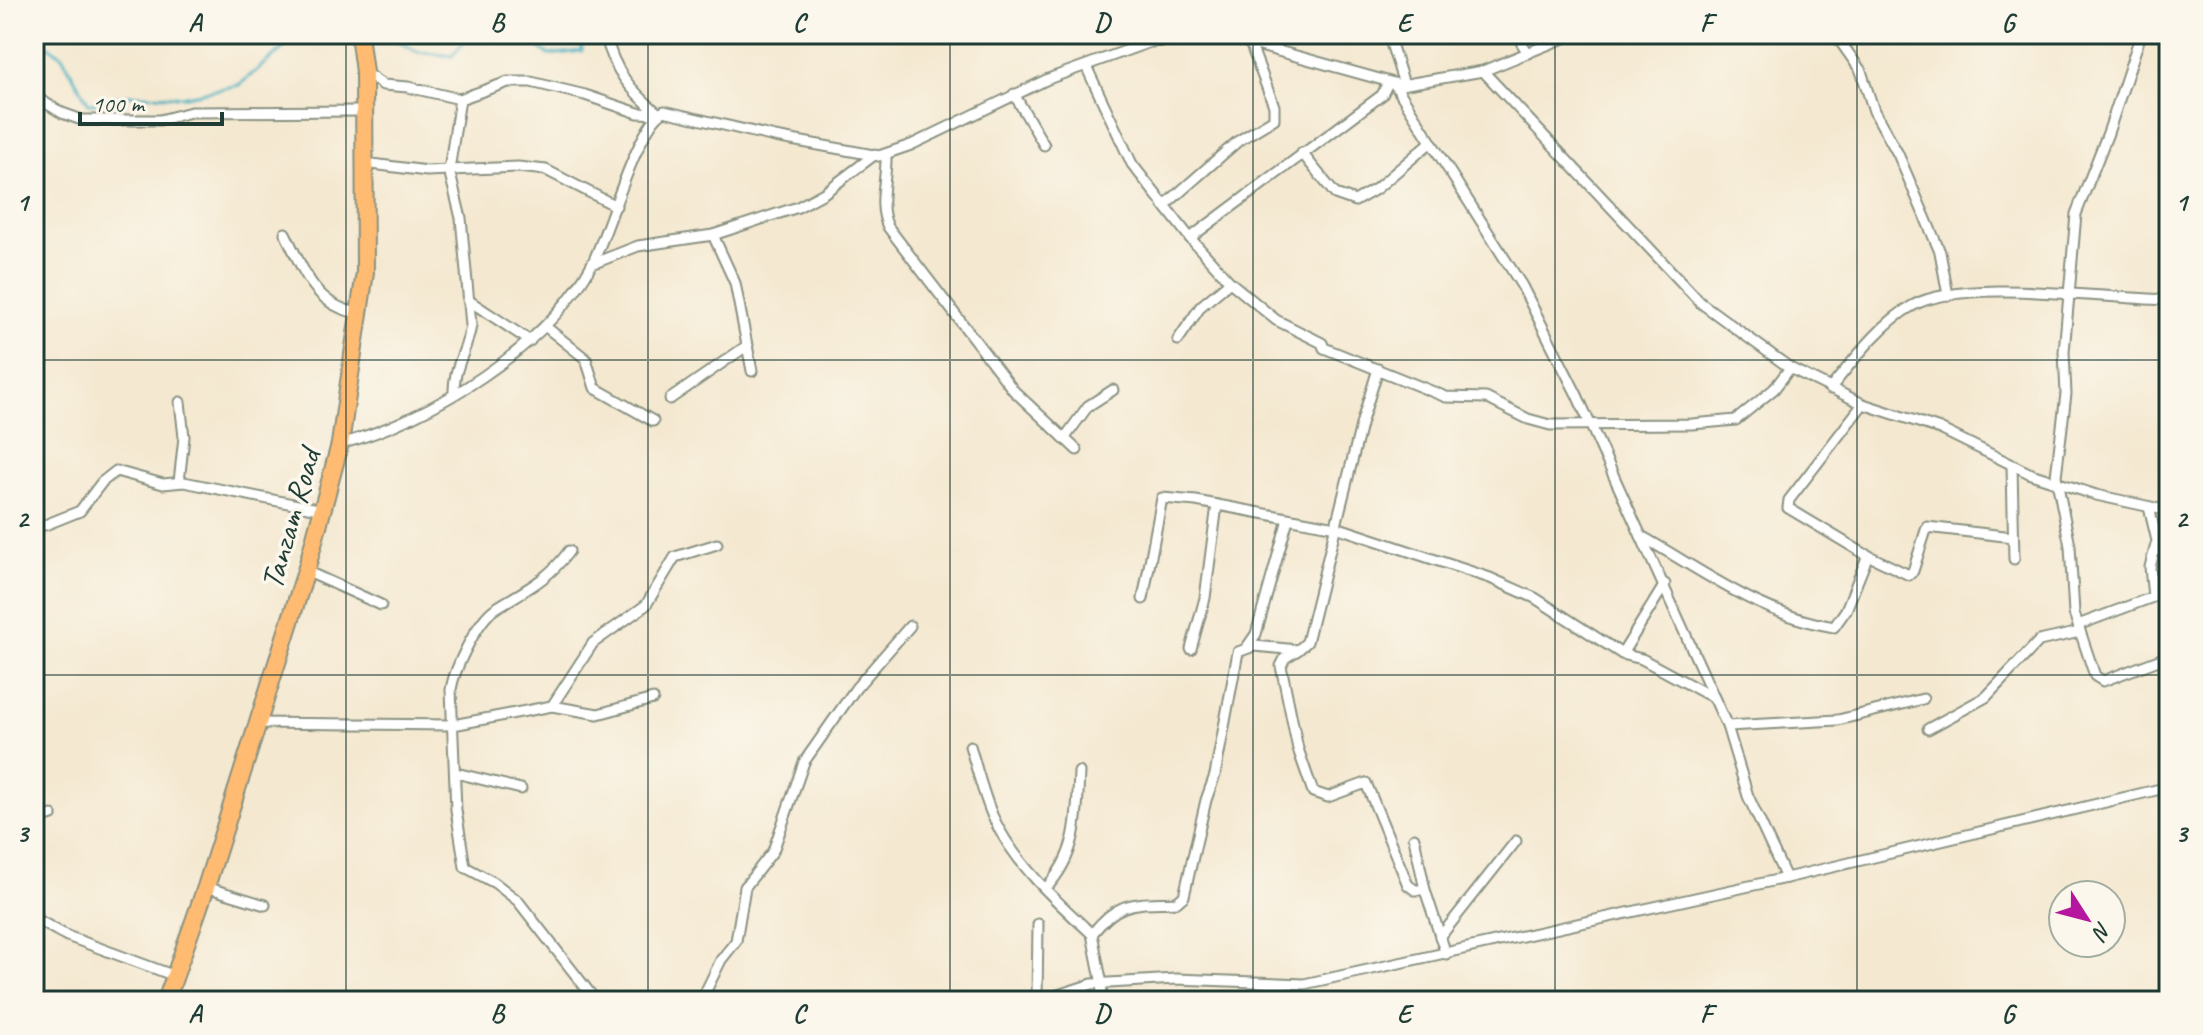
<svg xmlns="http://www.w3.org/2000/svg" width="2203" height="1035" viewBox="0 0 2203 1035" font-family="Caveat,sans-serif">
	<rect width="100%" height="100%" fill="#fbf7ec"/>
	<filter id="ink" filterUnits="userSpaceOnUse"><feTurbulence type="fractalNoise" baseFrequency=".0125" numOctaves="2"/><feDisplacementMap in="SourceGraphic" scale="16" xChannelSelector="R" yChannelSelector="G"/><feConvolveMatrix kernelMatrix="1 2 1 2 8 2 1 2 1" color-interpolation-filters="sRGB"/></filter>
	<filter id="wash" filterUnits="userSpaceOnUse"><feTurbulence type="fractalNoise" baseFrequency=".006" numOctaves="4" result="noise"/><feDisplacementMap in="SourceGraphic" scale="32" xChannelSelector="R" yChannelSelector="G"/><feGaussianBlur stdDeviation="1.8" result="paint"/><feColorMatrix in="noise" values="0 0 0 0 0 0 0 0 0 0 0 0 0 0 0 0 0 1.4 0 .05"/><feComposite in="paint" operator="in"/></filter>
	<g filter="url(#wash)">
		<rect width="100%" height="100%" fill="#f4e8d0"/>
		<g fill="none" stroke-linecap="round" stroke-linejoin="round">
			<!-- stream -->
			<g stroke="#42aec0" stroke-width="3">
				<polyline points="522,34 549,55 582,51 581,34"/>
				<polyline points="34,35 62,56 89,104 126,95 186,96 239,85 294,39 335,42"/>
				<polyline points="364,41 389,37 418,52 452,56 471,34"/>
			</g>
		</g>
	</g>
	<g filter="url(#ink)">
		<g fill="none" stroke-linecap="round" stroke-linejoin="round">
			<defs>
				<g id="minor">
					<path d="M605 34C615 72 629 89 659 114"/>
					<polyline points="1388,34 1404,84"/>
					<polyline points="1516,34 1528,53"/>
					<polyline points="1835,34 1861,71 1874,111 1898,154 1940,252 1948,295"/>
					<polyline points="2141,34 2108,133 2076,214 2064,352 2066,394 2056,476 2070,546 2074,613 2095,676 2103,681 2169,656"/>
					<polyline points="1086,66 1132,164 1190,238 1230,282 1276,320 1322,343 1324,348 1446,397 1486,398 1528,419 1550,425 1692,424 1736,420 1774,389 1790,368"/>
					<polyline points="1483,71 1701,303 1790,368 1863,404 1940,429 2031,474 2096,495 2169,511"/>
					<polyline points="364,72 383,85 408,87 460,99 508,82 531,82 585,95 638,113 659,114"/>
					<polyline points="1395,85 1522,286 1577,395 1727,726 1748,796 1786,878"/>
					<polyline points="1014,94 1044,145"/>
					<polyline points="34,96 62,113 82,120 160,120 191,112 362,111"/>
					<polyline points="1302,153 1335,194 1355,201 1376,189 1431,142"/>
					<path d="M886 155C887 180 877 204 888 227L1014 391 1077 450"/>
					<polyline points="364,163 427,171 518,167 546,170 616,206"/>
					<polyline points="1164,206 1238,141 1274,119 1274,106 1250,43"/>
					<path d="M285 233C303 269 315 307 359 313"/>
					<polyline points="713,235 735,283 752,371"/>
					<polyline points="1190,238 1382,95 1388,83"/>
					<polyline points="592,264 638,246 713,235 798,207 824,193 873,156"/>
					<polyline points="468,300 530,341"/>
					<polyline points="546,327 586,359 595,388 653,421"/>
					<polyline points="1178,340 1201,306 1230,282"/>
					<path d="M1830 389C1852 362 1882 322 1912 306 1964 277 2105 299 2169 300"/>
					<path d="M454 393C453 367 468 349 471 325L461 218 449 170 460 99"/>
					<polyline points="670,399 748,345"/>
					<polyline points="1863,404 1789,500 1788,508 1863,553 1909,575 1913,571 1927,527 2013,537"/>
					<polyline points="1064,439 1088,406 1113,390"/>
					<path d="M340 444C430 420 547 348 592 264 609 231 637 126 664 111L775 137 879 156 911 145 1048 79 1150 42 1221 37 1242 41 1401 85 1483 71 1574 34"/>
					<polyline points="2012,465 2014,559"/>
					<polyline points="179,482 184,437 180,402"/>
					<polyline points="45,525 80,511 102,482 116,471 163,484 184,482 323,510"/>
					<path d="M1641 536C1703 571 1762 616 1834 627L1846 610 1868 555"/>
					<path d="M569 551C548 580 525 590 496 608 478 619 454 669 451 690L456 810 465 867 495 883 518 901 596 1001"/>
					<polyline points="306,571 381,605"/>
					<polyline points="1143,599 1162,498 1196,501 1336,527 1490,578 1535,598 1622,654 1642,659 1714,698"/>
					<polyline points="2078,625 2153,597 2150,567 2157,541 2149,507"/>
					<polyline points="1247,647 1256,634 1288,519"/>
					<polyline points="1191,649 1205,598 1217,505"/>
					<polyline points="1298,650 1285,658 1281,666 1298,749 1313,792 1328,797 1366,783 1408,885 1415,890 1425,890"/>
					<polyline points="1622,654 1665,584"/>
					<polyline points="552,706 593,643 646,605 675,557 717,544"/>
					<polyline points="256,723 453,725 552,706 598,714 653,699"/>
					<polyline points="1727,726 1838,720 1923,699"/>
					<polyline points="1928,729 1986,697 2039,641 2080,632"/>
					<path d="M970 746C977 769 983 794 993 817 1014 863 1055 900 1092 934"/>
					<polyline points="456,773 521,789"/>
					<polyline points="34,821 52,815"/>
					<polyline points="1414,838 1425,890 1446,954"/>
					<polyline points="206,887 265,905"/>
					<path d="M1046 888C1078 854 1077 817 1079 772"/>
					<polyline points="34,918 67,936 175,976"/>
					<polyline points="1440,937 1516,841"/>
					<polyline points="701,1001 721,960 736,941 745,887 773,851 804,762 856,688 910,626"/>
					<polyline points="1037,1001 1038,924"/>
					<polyline points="1039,1001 1092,984 1176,979 1304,984 1786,878 2169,787"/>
					<path d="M1101 1001 1102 984 1092 934C1120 898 1137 904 1177 902L1184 896 1206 800 1215 775 1238 652 1254 646 1298 650 1307 642 1362 421 1378 369"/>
				</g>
				<polyline id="trunk" points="166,1001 206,887 306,571 340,444 365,272 364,72 359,34"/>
			</defs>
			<!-- minor casing -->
			<use href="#minor" stroke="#8a9282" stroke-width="13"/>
			<!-- trunk casing -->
			<use href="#trunk" stroke="#8a9282" stroke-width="20"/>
			<!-- minor -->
			<use href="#minor" stroke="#fff" stroke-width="9"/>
			<!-- trunk -->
			<use href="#trunk" stroke="#ffbb71" stroke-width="16"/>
		</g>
	</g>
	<!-- grid -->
	<path fill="none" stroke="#1f3d34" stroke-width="2" stroke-opacity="0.55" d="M346 34V1001M648 34V1001M950 34V1001M1253 34V1001M1555 34V1001M1857 34V1001M34 360H2169M34 675H2169"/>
	<g text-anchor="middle" stroke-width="7" stroke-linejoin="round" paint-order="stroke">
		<!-- street labels -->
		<g font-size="32" fill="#1f3d34" stroke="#fbf7ec">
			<text transform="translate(290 519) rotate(-74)" y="11">Tanzam Road</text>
		</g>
	</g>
	<!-- margin -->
	<rect width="2203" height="1035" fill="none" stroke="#fbf7ec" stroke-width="88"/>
	<!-- north arrow -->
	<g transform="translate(2087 919) rotate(126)"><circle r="38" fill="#fbf7ec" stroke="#a3ada2" stroke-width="2"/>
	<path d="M0-6L14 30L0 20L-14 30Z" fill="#b5179e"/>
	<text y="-12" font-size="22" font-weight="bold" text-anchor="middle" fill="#1f3d34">N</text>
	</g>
	<!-- scale -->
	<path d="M80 112v12h142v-12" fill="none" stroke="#1f3d34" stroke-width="4"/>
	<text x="92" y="112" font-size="24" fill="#1f3d34" stroke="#fbf7ec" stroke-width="6" paint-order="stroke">100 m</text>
	<rect x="44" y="44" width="2115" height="947" fill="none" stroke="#1f3d34" stroke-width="3"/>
	<g font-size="26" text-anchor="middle" font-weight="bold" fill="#1f3d34">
		<text x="195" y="31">A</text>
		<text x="497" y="31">B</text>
		<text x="799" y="31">C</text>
		<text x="1102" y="31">D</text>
		<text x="1404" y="31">E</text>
		<text x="1706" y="31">F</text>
		<text x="2008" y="31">G</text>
		<text x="22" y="211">1</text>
		<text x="2181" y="211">1</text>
		<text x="22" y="527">2</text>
		<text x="2181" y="527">2</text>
		<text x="22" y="842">3</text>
		<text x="2181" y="842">3</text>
		<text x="195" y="1022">A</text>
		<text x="497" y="1022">B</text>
		<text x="799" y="1022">C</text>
		<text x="1102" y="1022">D</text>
		<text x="1404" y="1022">E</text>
		<text x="1706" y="1022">F</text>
		<text x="2008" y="1022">G</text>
	</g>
</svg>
